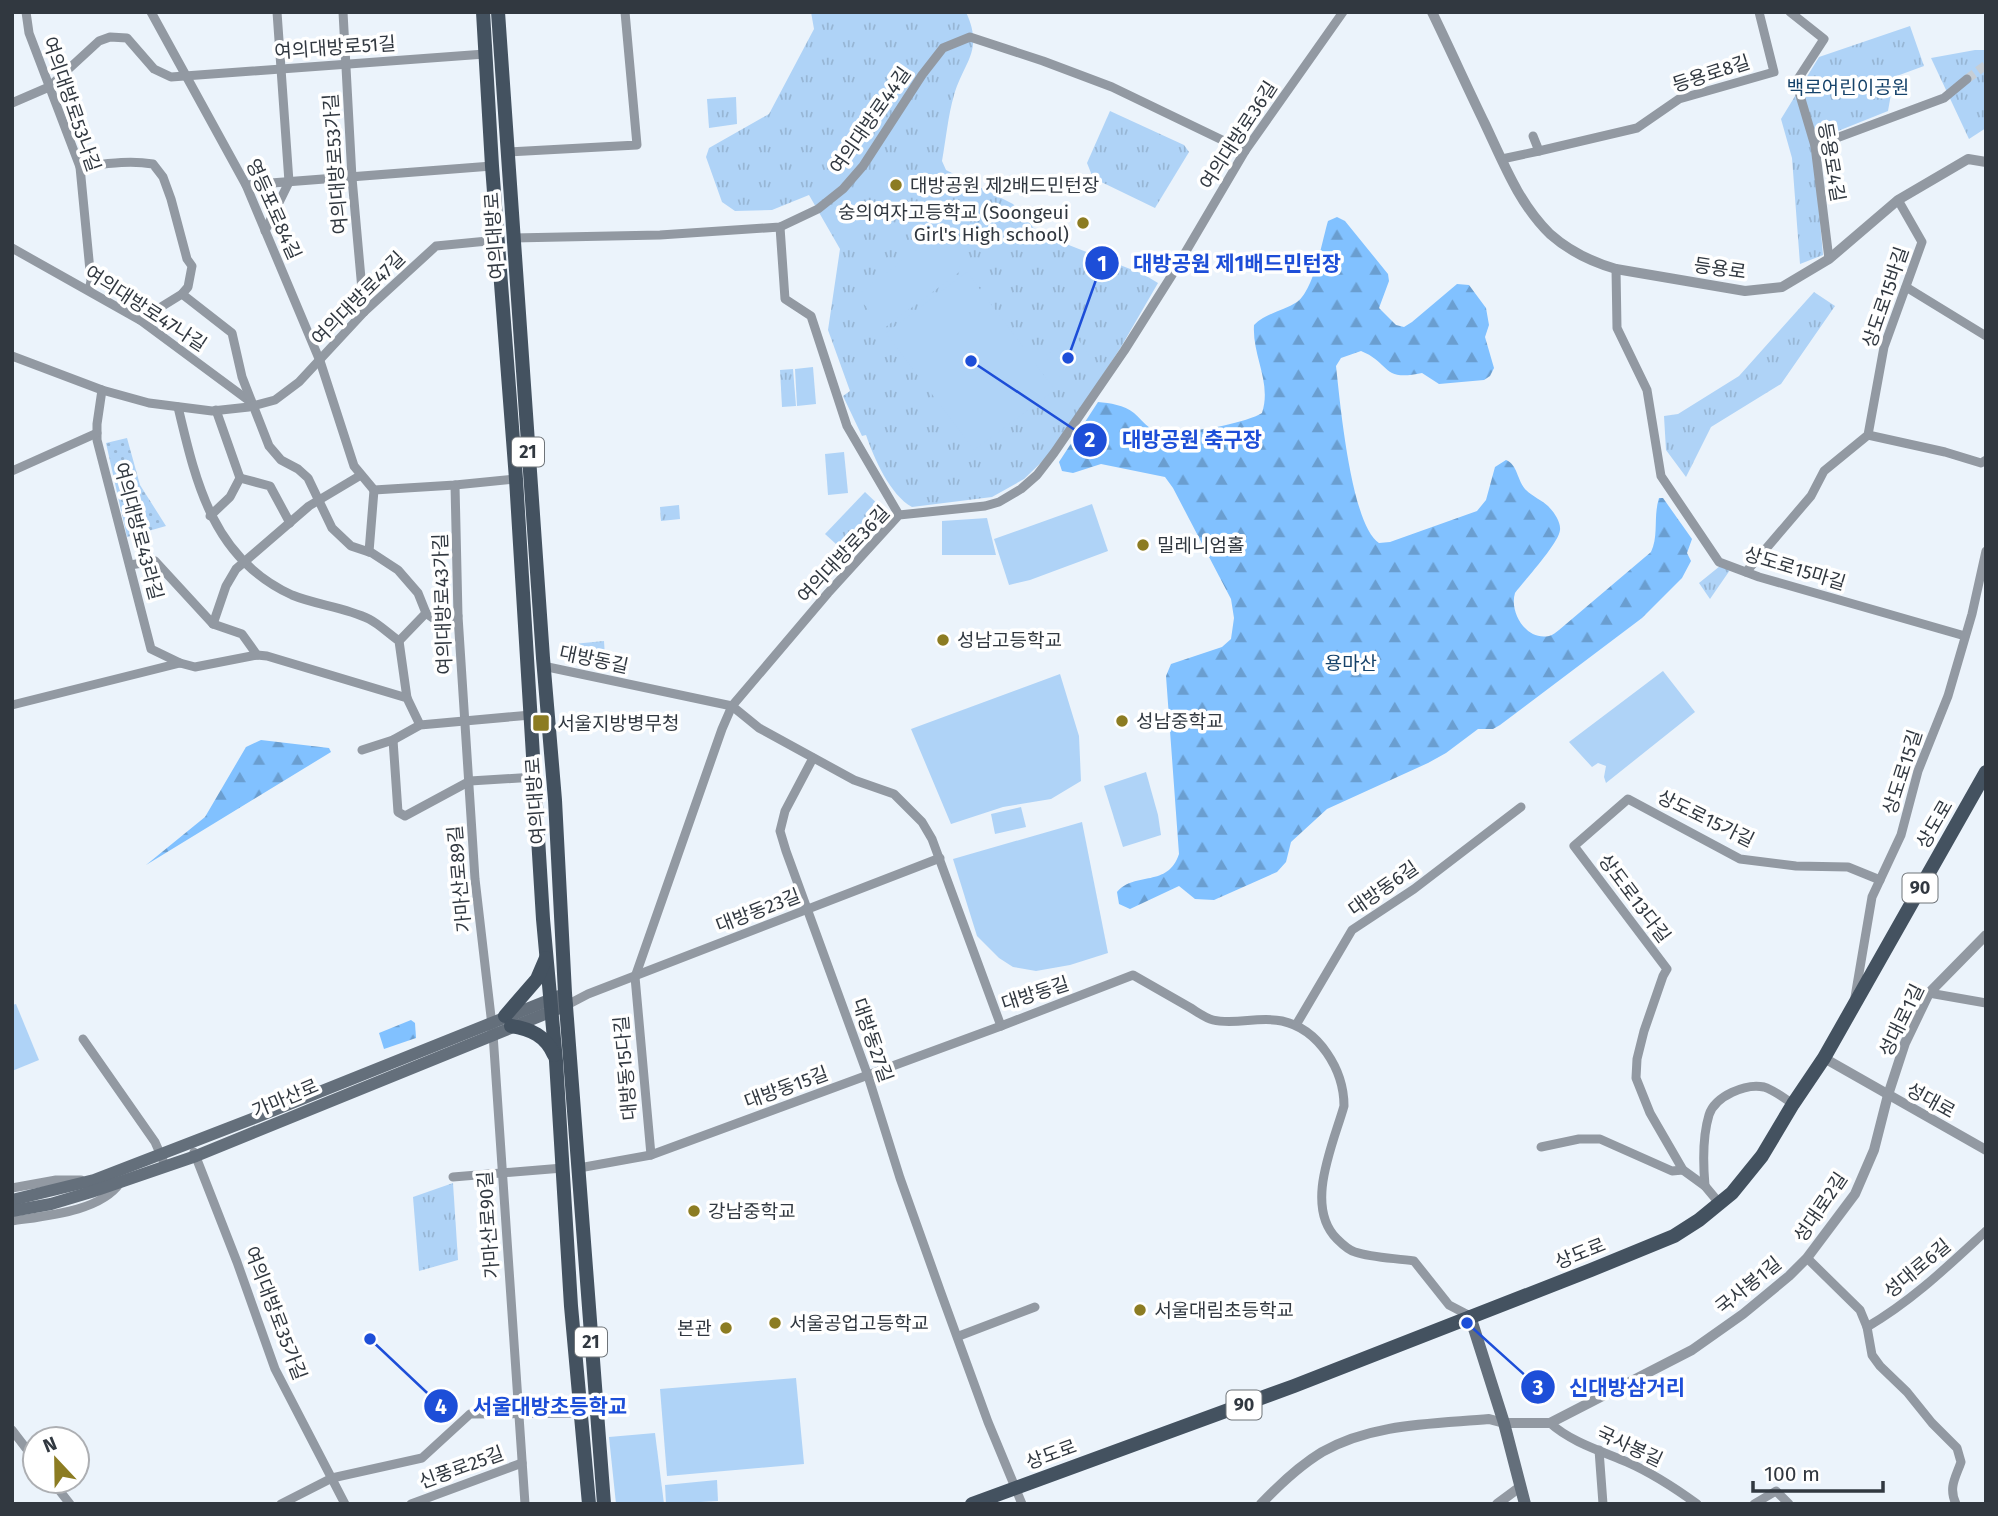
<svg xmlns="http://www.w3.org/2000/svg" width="1998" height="1516" viewBox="0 0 1998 1516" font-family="'Fira Sans','Noto Sans KR',sans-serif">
	<defs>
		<pattern id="grass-dots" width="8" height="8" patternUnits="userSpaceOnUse" patternTransform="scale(1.75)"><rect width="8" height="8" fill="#afd3f7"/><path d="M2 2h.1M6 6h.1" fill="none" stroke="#97b6d5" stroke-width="1.8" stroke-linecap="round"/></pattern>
		<pattern id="forest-firs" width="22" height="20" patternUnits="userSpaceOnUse" patternTransform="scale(1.75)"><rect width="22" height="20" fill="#81c1ff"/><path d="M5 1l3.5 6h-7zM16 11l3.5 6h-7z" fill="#6a9ed0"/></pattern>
		<pattern id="park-tufts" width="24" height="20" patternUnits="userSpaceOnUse" patternTransform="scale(1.75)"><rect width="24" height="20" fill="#afd3f7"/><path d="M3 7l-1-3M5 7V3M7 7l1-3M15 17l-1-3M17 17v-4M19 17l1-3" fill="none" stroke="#97b6d5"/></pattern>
	</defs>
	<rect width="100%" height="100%" fill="#ebf3fb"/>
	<!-- grass -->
	<polygon fill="url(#grass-dots)" points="127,438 140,485 166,526 127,537 106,443"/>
	<!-- forest -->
	<g fill="url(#forest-firs)">
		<path d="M1337 217 1345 221 1388 274 1389 281 1379 308 1396 325 1404 327 1412 322 1457 284 1469 285 1486 308 1489 325 1485 337 1494 368 1490 376 1484 380 1439 384 1422 373C1381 382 1391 363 1361 351L1341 358 1336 366C1340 402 1351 525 1379 543L1390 542 1477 511 1486 500 1495 467 1506 460C1518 465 1517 481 1526 490 1533 497 1542 500 1548 506 1554 512 1561 522 1560 530 1559 543 1524 581 1515 593 1509 612 1526 641 1549 636 1553 635 1556 632 1559 630L1651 552C1659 535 1653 517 1659 498H1663L1692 539 1687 553 1691 561 1682 578 1642 618 1500 725 1493 729H1478L1446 753 1428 763 1327 809 1291 842 1286 862 1277 872 1214 900 1195 899 1179 886 1130 909 1119 904 1117 892C1135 871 1168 888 1179 854L1166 676 1171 664 1222 647 1231 639 1234 618 1231 599 1173 488 1165 477 1101 464 1073 473 1062 471 1059 462 1098 402C1110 403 1124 405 1134 413 1139 417 1144 424 1150 428 1170 438 1242 425 1262 413 1272 382 1252 356 1254 325 1266 313 1283 311 1297 302 1314 290 1322 241 1328 221Z"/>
		<polygon points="261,740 329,748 331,752 146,865 205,817 246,747"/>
		<polygon points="411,1020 415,1023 416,1038 384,1049 379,1033"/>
	</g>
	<!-- park -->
	<g fill="url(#park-tufts)">
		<path d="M811 12H966C984 51 964 61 954 95 948 116 946 139 942 161L946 170 1013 204 1038 233 1143 274 1158 283 1121 347 1054 450 1024 479 992 497 912 507C890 495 874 458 866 435L862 436 843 396 850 391 828 330 840 249 809 195 772 210 735 211 722 202 706 157 709 148 769 114 814 29Z"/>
		<polygon points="1910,26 1924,66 1894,77 1888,111 1813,141 1823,255 1800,264 1792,158 1781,119 1819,57"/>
		<polygon points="1975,50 1986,50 1986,128 1969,139 1931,58"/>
		<polygon points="736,97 737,124 709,128 707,99"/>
		<polygon points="1110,111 1184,145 1189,152 1155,208 1093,178 1087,163"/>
		<polygon points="1814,292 1835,306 1781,384 1711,427 1686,477 1666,450 1664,416 1678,414 1739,376"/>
		<polygon points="793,369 796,406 782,407 780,370"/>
		<polygon points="865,492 883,509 883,519 848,555 825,534"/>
		<polygon points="679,505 680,519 661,521 660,507"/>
		<polygon points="1720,566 1730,570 1710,599 1699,583"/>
		<polygon points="604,641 605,658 586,656 573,644"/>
		<polygon points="453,1183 458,1260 419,1271 413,1197"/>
	</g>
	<!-- pitch -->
	<g fill="#afd3f7">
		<polygon points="895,161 920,187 898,209 872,183"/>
		<polygon points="936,235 962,270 883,329 857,295"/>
		<polygon points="967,272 1055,390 974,450 886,333"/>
		<polygon points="1076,336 1092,360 1062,380 1045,356"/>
		<polygon points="813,367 816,404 797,406 795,369"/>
		<polygon points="844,452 848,493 828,495 825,454"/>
		<polygon points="1092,504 1108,551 1030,580 1009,585 994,539"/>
		<polygon points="987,518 996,555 942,555 942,521"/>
		<polygon points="1663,671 1695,712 1606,783 1604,777 1606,766 1598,763 1592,767 1569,742"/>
		<polygon points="1060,674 1079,736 1081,781 1051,799 1003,807 951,824 911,729"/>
		<polygon points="1146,772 1158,815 1161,835 1123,847 1104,786"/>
		<polygon points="1021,807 1026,827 995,834 991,814"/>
		<polygon points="1082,822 1108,953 1070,965 1036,971 1013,967 999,958 977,936 953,859"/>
		<polygon points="16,1004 39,1060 12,1071 12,1005"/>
		<polygon points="796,1378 804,1464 667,1476 660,1389"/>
		<polygon points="655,1433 664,1504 616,1504 609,1437"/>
		<polygon points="717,1480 718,1501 666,1504 665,1485"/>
	</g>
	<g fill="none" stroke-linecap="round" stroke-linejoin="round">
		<!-- minor-tunnel -->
		<polyline stroke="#c6ced6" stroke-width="9" stroke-dasharray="9 4.5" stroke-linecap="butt" points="1967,79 1986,65"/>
		<!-- minor -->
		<g stroke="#9299a2" stroke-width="9">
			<polyline points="26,12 29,33 80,167 91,281 89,290"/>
			<polyline points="151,12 246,185 320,361 354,466 374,490 455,485 516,479"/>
			<polyline points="343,12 352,178 364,312"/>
			<polyline points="1790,12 1824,39 1796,82 1815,146 1829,259"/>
			<polyline points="12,103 49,87 99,41 110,37 127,38 154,69 171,77 485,54"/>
			<polyline points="1533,136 1539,151 1637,128 1679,99 1774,72 1759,12"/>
			<polyline points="1815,146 1944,98 1967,79"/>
			<polyline points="507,152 637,145 625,12"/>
			<polyline points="1502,159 1539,151"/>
			<path d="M80 167C105 164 128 160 153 164L163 177 171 199 187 259 192 266 188 287 182 294 140 320"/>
			<polyline points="246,185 492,166"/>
			<polyline points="780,227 785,299 811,316 847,426 899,515"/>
			<polyline points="265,231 289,182 277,12"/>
			<polyline points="513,238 660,235 780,227 818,209 843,189 863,166 922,75 943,48 970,37 1043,61 1112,87 1245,151"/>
			<polyline points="12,248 140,320 248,400"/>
			<polyline points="1616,269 1617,328 1647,390 1661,476 1719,562 1759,577 1965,636"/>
			<polyline points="1906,287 1986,336"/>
			<polyline points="182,294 232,333 242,377 269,446 281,460 298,469 308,478 332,528 351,546 372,553 398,570 418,593 426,613 433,618 458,616"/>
			<polyline points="12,356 102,390 149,403 212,411 249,407 275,400 299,382 364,312 436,246 498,240"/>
			<polyline points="102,390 97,424 97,440 151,649 180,663"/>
			<path d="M178 407C196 483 213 559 292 595 316 605 345 607 369 619 379 624 389 634 399 641L407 698"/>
			<polyline points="216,410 240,478"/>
			<polyline points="1868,435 1945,452 1981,463 1986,460"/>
			<polyline points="12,471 97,433"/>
			<polyline points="240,478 270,486 290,523"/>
			<polyline points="455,485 458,616 475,879 493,1034 525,1504"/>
			<polyline points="210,516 230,497 240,478"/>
			<polyline points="369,552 374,490"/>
			<polyline points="130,565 155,561 213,624 242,634 257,655"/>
			<polyline points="1746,572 1811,496 1824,471 1868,435 1884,347 1922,242 1898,200"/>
			<polyline points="213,624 226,586 236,569 309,506 361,475"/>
			<polyline points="399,641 426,613"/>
			<path d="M543 666 732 706 759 728 854 780 894 794 922 822 932 839 1001 1026 1133 975C1152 986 1170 996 1189 1007 1196 1011 1205 1018 1213 1020 1235 1025 1260 1016 1282 1021 1319 1029 1344 1070 1344 1106 1333 1145 1304 1206 1337 1239 1342 1244 1348 1250 1355 1252 1373 1258 1395 1258 1414 1261L1449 1305 1470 1316"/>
			<polyline points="12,705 180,663 195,667 257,655 267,656 407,698 420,725"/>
			<polyline points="393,740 398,812 405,816 470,781 535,777"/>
			<polyline points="362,750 393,740 420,725 531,715"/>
			<polyline points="813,758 785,811 780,831 786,851 868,1076 900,1178 941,1293 988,1422 1022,1504"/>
			<polyline points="1929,993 1986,1003"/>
			<polyline points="1855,997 1872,897 1901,835 1918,771 1948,696 1972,614 1986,551"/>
			<polyline points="567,1005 588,994 940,858"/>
			<polyline points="1296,1025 1352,930 1414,889 1521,807"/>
			<polyline points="83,1039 155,1142 166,1167"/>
			<polyline points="1541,1147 1579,1139 1600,1139 1672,1171 1683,1170"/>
			<polyline points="194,1152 237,1262 275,1369 345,1504"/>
			<polyline points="651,1155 635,977 722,729 732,706 828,593 899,515 985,506 999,502 1021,489 1037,475 1054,453 1124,351 1172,275 1245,151 1343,12"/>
			<polyline points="579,1168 651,1155 1001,1026"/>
			<polyline points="453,1177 563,1168"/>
			<path d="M1705 1186C1703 1163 1702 1138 1709 1115 1715 1096 1746 1083 1764 1087 1774 1090 1784 1098 1793 1104"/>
			<polyline points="12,1188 56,1180 81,1180"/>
			<polyline points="1720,1204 1705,1186 1683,1170 1650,1113 1636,1078 1637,1059 1644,1031 1663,976 1667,969 1574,846 1628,799 1740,859 1796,866 1848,867 1880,880"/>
			<path d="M12 1221C44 1216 100 1212 120 1183"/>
			<path d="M1807 1258 1860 1310 1867 1327 1872 1355 1880 1366 1907 1392 1932 1423 1957 1448 1961 1462C1956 1477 1948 1487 1956 1504"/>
			<path d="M1867 1327C1912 1301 1948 1266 1986 1231"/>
			<polyline points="959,1336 1035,1307"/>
			<path d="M1550 1423C1571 1442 1601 1451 1627 1462 1652 1473 1675 1488 1697 1504"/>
			<polyline points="12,1430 35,1460"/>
			<polyline points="1599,1450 1603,1504"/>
			<polyline points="52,1481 70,1504"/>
			<polyline points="281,1504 332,1478 422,1458 470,1414 580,1413"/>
			<polyline points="411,1504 522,1463"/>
			<polyline points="1754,1504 1776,1491 1789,1504"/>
		</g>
		<!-- tertiary -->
		<g stroke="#9299a2" stroke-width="10">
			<path d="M1432 12C1450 49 1467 87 1485 124 1503 162 1519 204 1550 234 1569 251 1592 262 1616 269L1745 291 1782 287 1829 259 1898 200 1968 159 1986 162"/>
			<polyline points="1824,1058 1986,1150"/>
			<path d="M1261 1504C1279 1485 1299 1466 1322 1452 1373 1423 1433 1424 1489 1419L1504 1423H1550L1692 1350 1743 1314 1789 1276 1807 1258 1855 1194 1874 1150 1888 1095 1905 1043 1929 993 1986 935"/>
			<polyline points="1497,1504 1520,1487"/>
		</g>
		<!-- secondary -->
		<g stroke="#646f7b" stroke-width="12">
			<polyline points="12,1200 94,1180 257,1117 559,996"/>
			<polyline points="12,1211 51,1204 91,1192 196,1156 567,1005"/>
			<polyline points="1470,1316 1504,1423 1525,1504"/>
		</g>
		<!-- primary -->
		<g stroke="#445260" stroke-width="14">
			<polyline points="483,12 492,166 516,479 543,919 556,1061 571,1306 589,1504"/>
			<polyline points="498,12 543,658 555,800 565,993 604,1504"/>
			<polyline points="505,1016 537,979 546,958"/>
			<path d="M511 1026C531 1029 546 1036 554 1055"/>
			<polyline points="972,1504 1294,1386 1591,1270 1674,1236 1699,1220 1732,1193 1762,1156 1793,1104 1824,1058 1986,772"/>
		</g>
	</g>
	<!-- markers -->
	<g fill="#8c7c22" stroke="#fff" stroke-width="2.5">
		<circle cx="896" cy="185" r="7"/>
		<circle cx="1083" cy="223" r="7"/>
		<circle cx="1143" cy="545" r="7"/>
		<circle cx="943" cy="640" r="7"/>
		<circle cx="1122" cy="721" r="7"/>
		<rect x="532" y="714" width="18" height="18" rx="3.5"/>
		<circle cx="694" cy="1211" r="7"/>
		<circle cx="1140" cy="1310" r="7"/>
		<circle cx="775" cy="1323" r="7"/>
		<circle cx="726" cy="1328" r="7"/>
	</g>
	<g text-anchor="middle" stroke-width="7" stroke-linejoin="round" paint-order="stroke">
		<!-- shield labels -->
		<g fill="#fff" stroke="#6f7479" stroke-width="2">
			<rect x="512" y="437.5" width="32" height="29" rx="5"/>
			<rect x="1902.5" y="873.5" width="35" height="29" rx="5"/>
			<rect x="575" y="1327.5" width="32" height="29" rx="5"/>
			<rect x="1226.5" y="1390.5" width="35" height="29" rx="5"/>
		</g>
		<g font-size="18" font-weight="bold" fill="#313840">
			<text x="528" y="458">21</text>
			<text x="1920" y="894">90</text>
			<text x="591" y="1348">21</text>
			<text x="1244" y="1411">90</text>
		</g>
		<!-- street labels -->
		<g font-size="19" fill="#313840" stroke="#fff">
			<text transform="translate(335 47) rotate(-4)" y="7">여의대방로51길</text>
			<text transform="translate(1711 73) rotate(-18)" y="7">등용로8길</text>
			<text transform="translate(72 104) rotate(71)" y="7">여의대방로53나길</text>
			<text transform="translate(870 120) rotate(-55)" y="7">여의대방로44길</text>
			<text transform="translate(1238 135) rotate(-57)" y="7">여의대방로36길</text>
			<text transform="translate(1832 162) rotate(80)" y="7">등용로4길</text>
			<text transform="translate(335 164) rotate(-94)" y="7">여의대방로53가길</text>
			<text transform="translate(274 209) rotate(66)" y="7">영등포로84길</text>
			<text transform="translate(494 236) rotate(-94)" y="7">여의대방로</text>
			<text transform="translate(1720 268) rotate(8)" y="7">등용로</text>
			<text transform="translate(1885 297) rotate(-71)" y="7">상도로15바길</text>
			<text transform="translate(358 298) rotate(-45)" y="7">여의대방로47길</text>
			<text transform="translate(146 308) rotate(33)" y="7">여의대방로47나길</text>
			<text transform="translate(139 531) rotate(75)" y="7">여의대방로43라길</text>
			<text transform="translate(843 554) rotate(-47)" y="7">여의대방로36길</text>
			<text transform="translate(1795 568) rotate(17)" y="7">상도로15마길</text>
			<text transform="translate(442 604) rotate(-92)" y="7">여의대방로43가길</text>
			<text transform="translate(594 659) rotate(12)" y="7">대방동길</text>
			<text transform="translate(1902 772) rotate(-72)" y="7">상도로15길</text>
			<text transform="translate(535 801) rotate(-94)" y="7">여의대방로</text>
			<text transform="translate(1706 818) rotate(26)" y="7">상도로15가길</text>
			<text transform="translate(1934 824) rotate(-60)" y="7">상도로</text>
			<text transform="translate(459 879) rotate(-95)" y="7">가마산로89길</text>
			<text transform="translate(1383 888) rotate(-35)" y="7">대방동6길</text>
			<text transform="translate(1635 898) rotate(53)" y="7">상도로13다길</text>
			<text transform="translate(758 910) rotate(-21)" y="7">대방동23길</text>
			<text transform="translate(1035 993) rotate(-18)" y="7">대방동길</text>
			<text transform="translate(1901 1020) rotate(-64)" y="7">성대로1길</text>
			<text transform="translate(873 1040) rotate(71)" y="7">대방동27길</text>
			<text transform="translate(625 1068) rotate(-95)" y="7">대방동15다길</text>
			<text transform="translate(786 1087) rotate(-20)" y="7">대방동15길</text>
			<text transform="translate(285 1098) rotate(-23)" y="7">가마산로</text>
			<text transform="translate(1931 1100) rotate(29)" y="7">성대로</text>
			<text transform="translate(1820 1207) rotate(-56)" y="7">성대로2길</text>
			<text transform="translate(488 1225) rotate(-94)" y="7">가마산로90길</text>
			<text transform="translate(1580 1253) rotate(-22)" y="7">상도로</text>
			<text transform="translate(1917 1268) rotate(-40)" y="7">성대로6길</text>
			<text transform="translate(1748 1285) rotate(-39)" y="7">국사봉1길</text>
			<text transform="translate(276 1313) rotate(69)" y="7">여의대방로35가길</text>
			<text transform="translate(1630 1446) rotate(25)" y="7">국사봉길</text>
			<text transform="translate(1051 1454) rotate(-20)" y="7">상도로</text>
			<text transform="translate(461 1467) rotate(-20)" y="7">신풍로25길</text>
		</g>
		<!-- park labels -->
		<g font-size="19" fill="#16436b" stroke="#fff">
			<text x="1848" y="94">백로어린이공원</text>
			<text x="1351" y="670">용마산</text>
		</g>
		<!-- poi labels -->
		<g font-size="19" fill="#313840" stroke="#fff" text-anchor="start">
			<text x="910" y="192">대방공원 제2배드민턴장</text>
			<text x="1069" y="219" text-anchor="end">숭의여자고등학교 (Soongeui<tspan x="1069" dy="22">Girl's High school)</tspan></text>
			<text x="1157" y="552">밀레니엄홀</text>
			<text x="957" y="647">성남고등학교</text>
			<text x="1136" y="728">성남중학교</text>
			<text x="557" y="730">서울지방병무청</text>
			<text x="708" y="1218">강남중학교</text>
			<text x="1154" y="1317">서울대림초등학교</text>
			<text x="789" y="1330">서울공업고등학교</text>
			<text x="712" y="1335" text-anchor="end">본관</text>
		</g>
	</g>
	<!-- callouts -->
	<path fill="none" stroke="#1d4ed8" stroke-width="2.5" d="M1068 358L1102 263M971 361L1090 440M1467 1323L1538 1387M370 1339L441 1406"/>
	<g fill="#1d4ed8" stroke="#fff" stroke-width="2.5">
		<circle cx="1068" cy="358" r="7"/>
		<circle cx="971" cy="361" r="7"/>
		<circle cx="1467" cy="1323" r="7"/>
		<circle cx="370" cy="1339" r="7"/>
		<circle cx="1102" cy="263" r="18"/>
		<circle cx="1090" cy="440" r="18"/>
		<circle cx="1538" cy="1387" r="18"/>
		<circle cx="441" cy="1406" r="18"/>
	</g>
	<g font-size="21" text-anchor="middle" font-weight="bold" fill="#fff">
		<text x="1102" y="271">1</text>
		<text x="1090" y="447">2</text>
		<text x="1538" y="1395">3</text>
		<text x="441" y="1414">4</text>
	</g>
	<g font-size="21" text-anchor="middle" font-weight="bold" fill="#1d4ed8" stroke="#fff" stroke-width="7" stroke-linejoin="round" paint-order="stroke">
		<text x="1237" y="271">대방공원 제1배드민턴장</text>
		<text x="1192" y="447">대방공원 축구장</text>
		<text x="1627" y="1395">신대방삼거리</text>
		<text x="550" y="1414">서울대방초등학교</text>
	</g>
	<!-- border -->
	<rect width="1998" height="1516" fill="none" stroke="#313840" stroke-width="28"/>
	<!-- north arrow -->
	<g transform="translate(56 1460) rotate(338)"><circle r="33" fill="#ffffff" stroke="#adafb3" stroke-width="2"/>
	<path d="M0-5L12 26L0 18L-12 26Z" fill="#8c7c22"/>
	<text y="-10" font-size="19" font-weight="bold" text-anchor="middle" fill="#313840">N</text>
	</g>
	<!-- scale -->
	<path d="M1753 1481v10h130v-10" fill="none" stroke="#313840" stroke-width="3.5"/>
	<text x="1764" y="1481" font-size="21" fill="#313840" stroke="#ffffff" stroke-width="5" paint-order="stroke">100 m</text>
</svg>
